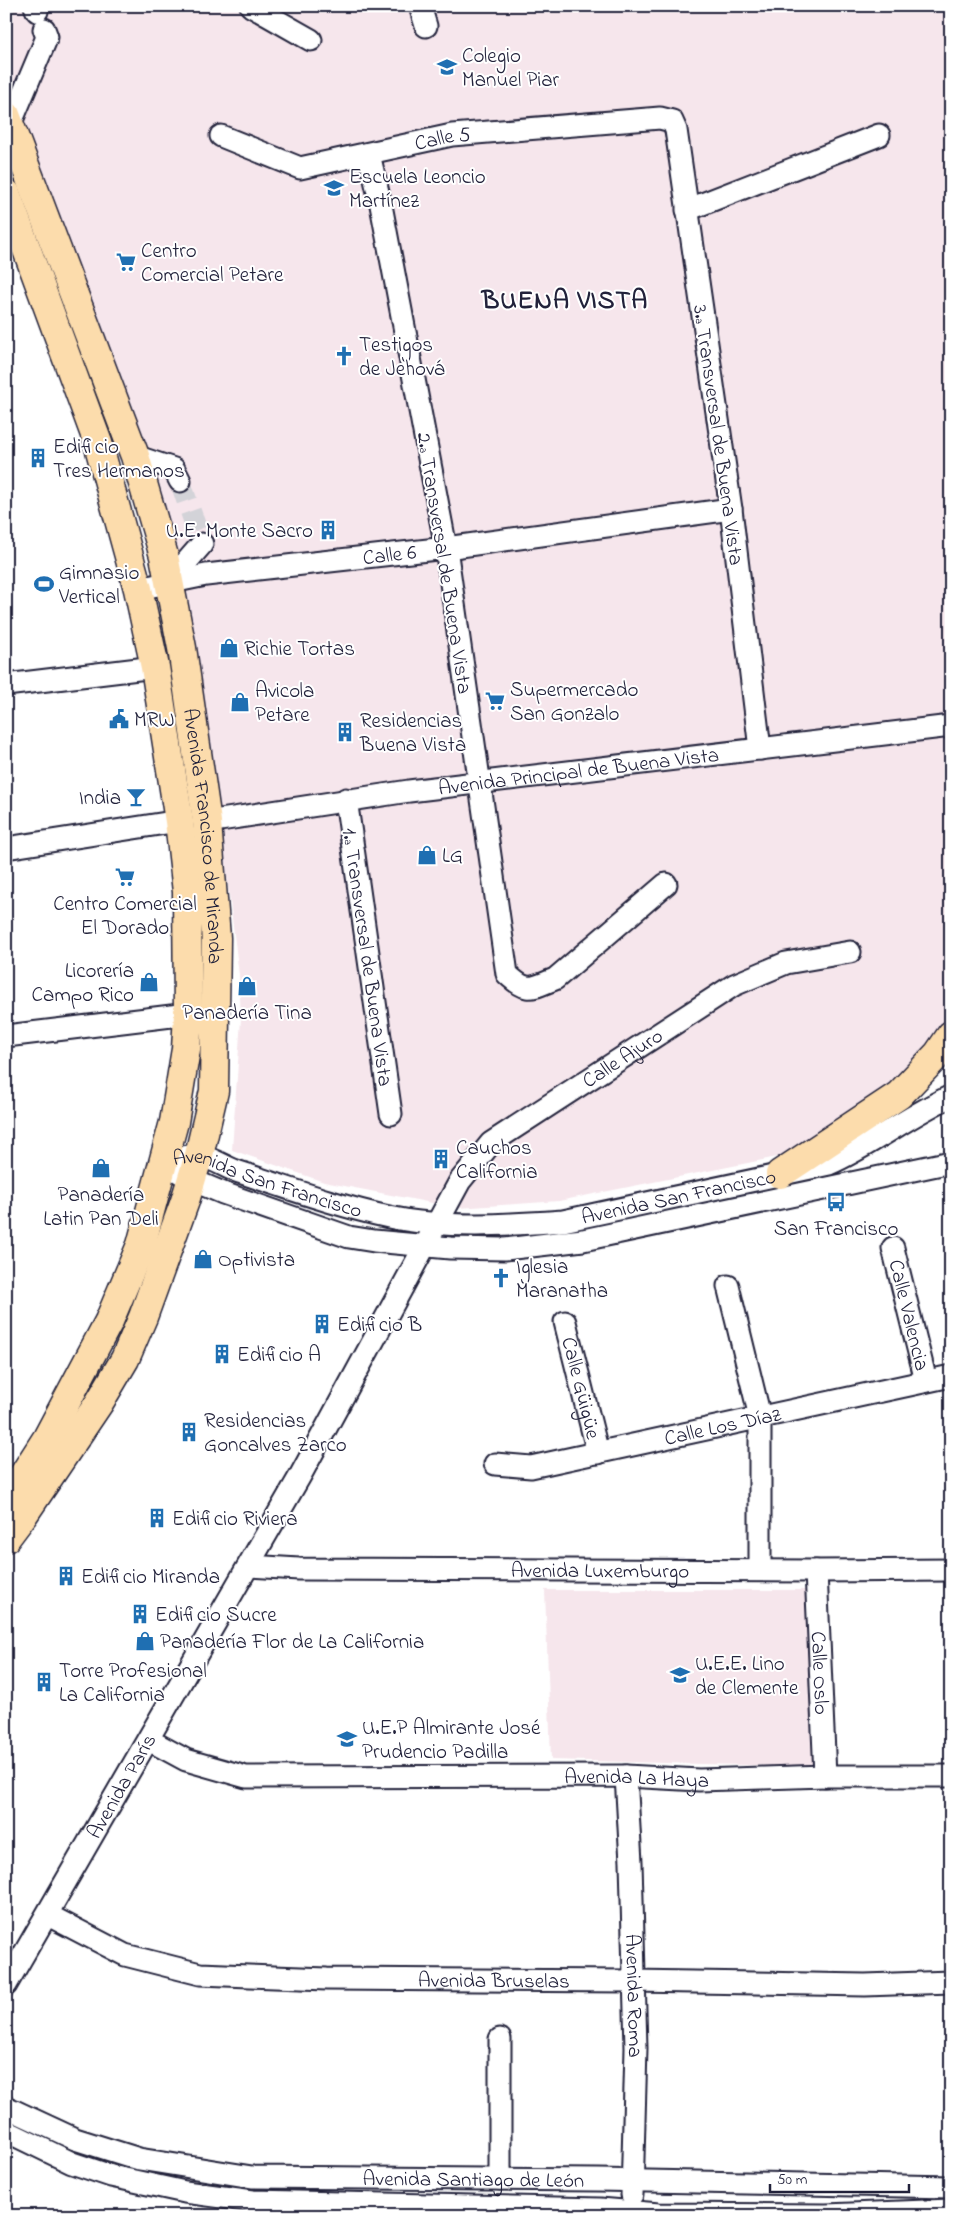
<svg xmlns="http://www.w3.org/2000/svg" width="957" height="2222" viewBox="0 0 957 2222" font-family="'Indie Flower',sans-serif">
	<rect width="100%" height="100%" fill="#fff"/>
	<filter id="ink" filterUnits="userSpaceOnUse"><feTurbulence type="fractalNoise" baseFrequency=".02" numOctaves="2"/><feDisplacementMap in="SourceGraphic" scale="10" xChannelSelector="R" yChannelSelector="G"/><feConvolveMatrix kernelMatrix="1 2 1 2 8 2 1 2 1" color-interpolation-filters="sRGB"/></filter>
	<g filter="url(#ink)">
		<!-- built -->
		<g fill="#f6e6ec">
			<polygon points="6,6 951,6 951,1018 905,1071 879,1095 802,1147 782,1156 559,1201 458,1208 324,1182 232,1150 241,1019 239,975 215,779 198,682 6,87"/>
			<polygon points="545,1590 809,1590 814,1767 551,1760"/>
		</g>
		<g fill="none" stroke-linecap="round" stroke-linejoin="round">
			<!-- minor-tunnel -->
			<polyline stroke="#d3d3d8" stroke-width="21" stroke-dasharray="21 11" stroke-linecap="butt" points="180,481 197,530"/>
			<defs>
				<g id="minor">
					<polyline points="35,6 37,11"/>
					<polyline points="251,6 311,40"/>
					<polyline points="420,6 426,26"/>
					<polyline points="10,125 47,37 44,29"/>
					<path id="s1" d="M221 136 300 168 452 135 660 118 672 121 676 130 731 509 760 749"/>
					<path d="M369 154 381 205 446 548 507 974C528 994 531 988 555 979L666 884"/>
					<polyline points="687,210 879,135"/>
					<polyline points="135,456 174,469 180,481"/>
					<polyline points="169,582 202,544"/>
					<path id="s2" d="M138 589 206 575 446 548 731 509"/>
					<polyline points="6,685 155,667"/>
					<polyline points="346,799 391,1114"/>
					<path id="s3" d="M207 822 409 791 951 726"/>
					<polyline points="6,848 179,821"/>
					<polyline points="6,1036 188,1014"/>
					<path id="s4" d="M162 1160C173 1159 190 1154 200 1156 213 1158 226 1168 239 1172 288 1188 338 1206 389 1217 445 1229 506 1225 563 1221L829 1164C872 1145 908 1116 951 1096"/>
					<polyline points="179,1172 192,1180 223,1193 349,1237 374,1241 450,1248 505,1249 583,1240 951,1162"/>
					<path id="s5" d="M893 1248 926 1381"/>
					<polyline points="728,1286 760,1417 760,1570"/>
					<path id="s6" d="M565 1322 598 1453"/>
					<path id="s7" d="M495 1464 531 1467 951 1376"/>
					<path id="s8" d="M249 1566 299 1569 816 1571 951 1570"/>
					<path id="s9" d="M816 1571 825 1776"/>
					<path id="s10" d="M149 1740 186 1760 246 1777 626 1776 699 1780 825 1776H951"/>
					<path id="s11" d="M626 1776 631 1862 636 2048 632 2195"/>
					<path id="s12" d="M48 1915 125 1955 200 1974 327 1979 633 1981 865 1985 951 1982"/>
					<path id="s13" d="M6 1985 300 1476 460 1181 491 1143 734 985 786 963 850 952"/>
					<path id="s14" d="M6 2107 75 2139 139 2159 252 2177 599 2180 951 2187"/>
					<polyline points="6,2131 72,2163 111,2176 185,2192 253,2201 600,2209 659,2214 826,2215 951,2210"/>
					<polyline points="500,2179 500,2039"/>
				</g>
				<g id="major">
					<path id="s15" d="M6 115 135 456 164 556 182 648 207 822 216 938 214 1091 199 1155 185 1201 143 1317 125 1359 99 1403 24 1514 6 1538"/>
					<polyline points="6,193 98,443 138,589 155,667 179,821 187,892 188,1014 186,1049 174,1122 141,1245 109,1321 47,1438 6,1502"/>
				</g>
				<polyline id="highway" points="780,1174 899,1095 938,1054 951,1035"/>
			</defs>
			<!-- minor casing -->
			<use href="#minor" stroke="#22223b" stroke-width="25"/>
			<!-- major casing -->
			<use href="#major" stroke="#22223b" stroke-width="31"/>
			<!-- highway casing -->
			<use href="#highway" stroke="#22223b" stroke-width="31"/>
			<!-- minor -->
			<use href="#minor" stroke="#fff" stroke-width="21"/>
			<!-- major -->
			<use href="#major" stroke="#fcdcac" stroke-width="28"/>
			<!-- highway -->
			<use href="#highway" stroke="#fcdcac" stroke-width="28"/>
		</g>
	</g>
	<!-- icons -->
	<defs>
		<symbol id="school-bare" viewBox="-9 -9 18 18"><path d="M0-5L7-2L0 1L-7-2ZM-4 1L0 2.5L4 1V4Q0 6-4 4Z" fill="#1f6fb2" stroke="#fff" stroke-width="2.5" paint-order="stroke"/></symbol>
		<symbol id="supermarket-bare" viewBox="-9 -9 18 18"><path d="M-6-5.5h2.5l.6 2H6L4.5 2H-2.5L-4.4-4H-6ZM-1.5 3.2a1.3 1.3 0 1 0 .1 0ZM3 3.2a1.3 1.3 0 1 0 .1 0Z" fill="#1f6fb2" stroke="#fff" stroke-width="2.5" paint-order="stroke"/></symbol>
		<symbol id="church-bare" viewBox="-9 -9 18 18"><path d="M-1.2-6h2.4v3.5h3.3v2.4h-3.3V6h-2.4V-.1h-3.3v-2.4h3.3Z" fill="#1f6fb2" stroke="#fff" stroke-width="2.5" paint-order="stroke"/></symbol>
		<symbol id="building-bare" viewBox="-9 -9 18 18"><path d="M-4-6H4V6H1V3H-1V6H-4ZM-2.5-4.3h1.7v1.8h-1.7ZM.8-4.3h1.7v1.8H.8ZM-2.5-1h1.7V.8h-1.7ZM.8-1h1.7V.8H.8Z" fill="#1f6fb2" stroke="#fff" stroke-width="2.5" paint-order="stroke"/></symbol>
		<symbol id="stadium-bare" viewBox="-9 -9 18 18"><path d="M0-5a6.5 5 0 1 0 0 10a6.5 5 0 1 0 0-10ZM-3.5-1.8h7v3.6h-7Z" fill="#1f6fb2" stroke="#fff" stroke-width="2.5" paint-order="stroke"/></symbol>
		<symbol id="shop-bare" viewBox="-9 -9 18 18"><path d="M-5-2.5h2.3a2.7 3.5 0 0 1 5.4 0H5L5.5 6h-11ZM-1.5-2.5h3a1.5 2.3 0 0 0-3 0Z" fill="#1f6fb2" stroke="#fff" stroke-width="2.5" paint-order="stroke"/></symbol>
		<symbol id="civic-bare" viewBox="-9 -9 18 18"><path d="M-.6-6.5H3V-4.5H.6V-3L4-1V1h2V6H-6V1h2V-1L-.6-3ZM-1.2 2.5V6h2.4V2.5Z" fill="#1f6fb2" stroke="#fff" stroke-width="2.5" paint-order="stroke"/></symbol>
		<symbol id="bar-bare" viewBox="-9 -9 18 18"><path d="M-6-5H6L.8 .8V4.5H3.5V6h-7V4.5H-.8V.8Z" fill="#1f6fb2" stroke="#fff" stroke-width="2.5" paint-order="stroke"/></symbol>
		<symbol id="bus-bare" viewBox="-9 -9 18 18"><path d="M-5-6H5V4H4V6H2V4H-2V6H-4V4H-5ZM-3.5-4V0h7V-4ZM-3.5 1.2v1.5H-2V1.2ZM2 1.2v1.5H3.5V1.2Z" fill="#1f6fb2" stroke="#fff" stroke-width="2.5" paint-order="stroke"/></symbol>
	</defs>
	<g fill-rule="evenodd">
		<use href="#school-bare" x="433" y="53" width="28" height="28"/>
		<use href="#school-bare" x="320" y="174" width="28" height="28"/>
		<use href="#supermarket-bare" x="112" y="248" width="28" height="28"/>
		<use href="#church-bare" x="330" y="342" width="28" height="28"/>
		<use href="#building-bare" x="24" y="444" width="28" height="28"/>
		<use href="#building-bare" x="314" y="516" width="28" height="28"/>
		<use href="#stadium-bare" x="30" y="570" width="28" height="28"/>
		<use href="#shop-bare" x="215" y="634" width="28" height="28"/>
		<use href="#supermarket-bare" x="481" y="687" width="28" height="28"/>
		<use href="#shop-bare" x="226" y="688" width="28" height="28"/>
		<use href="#civic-bare" x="105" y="705" width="28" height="28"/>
		<use href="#building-bare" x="331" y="718" width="28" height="28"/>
		<use href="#bar-bare" x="122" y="783" width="28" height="28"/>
		<use href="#shop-bare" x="413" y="841" width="28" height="28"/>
		<use href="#supermarket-bare" x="111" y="863" width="28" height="28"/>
		<use href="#shop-bare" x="135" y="968" width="28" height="28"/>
		<use href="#shop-bare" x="233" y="972" width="28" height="28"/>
		<use href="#building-bare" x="427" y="1145" width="28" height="28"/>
		<use href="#shop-bare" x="87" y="1154" width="28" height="28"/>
		<use href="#bus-bare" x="822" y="1188" width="28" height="28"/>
		<use href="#shop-bare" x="189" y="1245" width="28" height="28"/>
		<use href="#church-bare" x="487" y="1264" width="28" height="28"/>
		<use href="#building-bare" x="308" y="1310" width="28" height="28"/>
		<use href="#building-bare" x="208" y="1340" width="28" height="28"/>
		<use href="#building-bare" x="175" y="1418" width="28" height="28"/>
		<use href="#building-bare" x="143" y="1504" width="28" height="28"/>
		<use href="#building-bare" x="52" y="1562" width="28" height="28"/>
		<use href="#building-bare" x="126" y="1600" width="28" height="28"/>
		<use href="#shop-bare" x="131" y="1627" width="28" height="28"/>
		<use href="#school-bare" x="666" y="1661" width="28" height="28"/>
		<use href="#building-bare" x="30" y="1668" width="28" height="28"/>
		<use href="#school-bare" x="333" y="1725" width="28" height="28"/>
	</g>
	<g text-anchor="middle" stroke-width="4" stroke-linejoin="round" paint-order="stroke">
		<!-- poi labels -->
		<g font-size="21" fill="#22223b" stroke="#fff" text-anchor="start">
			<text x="462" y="62">Colegio<tspan x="462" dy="24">Manuel Piar</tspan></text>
			<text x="349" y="183">Escuela Leoncio<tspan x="349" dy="24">Martínez</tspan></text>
			<text x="141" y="257">Centro<tspan x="141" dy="24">Comercial Petare</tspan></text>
			<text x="359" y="351">Testigos<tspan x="359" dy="24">de Jehová</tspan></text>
			<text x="53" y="453">Edificio<tspan x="53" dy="24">Tres Hermanos</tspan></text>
			<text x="313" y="537" text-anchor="end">U.E. Monte Sacro</text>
			<text x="59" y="579">Gimnasio<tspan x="59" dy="24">Vertical</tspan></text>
			<text x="244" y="655">Richie Tortas</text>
			<text x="510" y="696">Supermercado<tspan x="510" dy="24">San Gonzalo</tspan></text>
			<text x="255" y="697">Avicola<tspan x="255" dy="24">Petare</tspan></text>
			<text x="134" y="726">MRW</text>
			<text x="360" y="727">Residencias<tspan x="360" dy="24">Buena Vista</tspan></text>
			<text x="121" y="804" text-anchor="end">India</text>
			<text x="442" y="862">LG</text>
			<text x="125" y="910" text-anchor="middle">Centro Comercial<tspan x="125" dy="24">El Dorado</tspan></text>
			<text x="134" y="977" text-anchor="end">Licorería<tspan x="134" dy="24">Campo Rico</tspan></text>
			<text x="247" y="1019" text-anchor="middle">Panadería Tina</text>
			<text x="456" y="1154">Cauchos<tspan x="456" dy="24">California</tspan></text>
			<text x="101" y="1201" text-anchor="middle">Panadería<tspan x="101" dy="24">Latin Pan Deli</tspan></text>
			<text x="836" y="1235" text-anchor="middle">San Francisco</text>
			<text x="218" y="1266">Optivista</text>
			<text x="516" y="1273">Iglesia<tspan x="516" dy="24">Maranatha</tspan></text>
			<text x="337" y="1331">Edificio B</text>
			<text x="237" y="1361">Edificio A</text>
			<text x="204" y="1427">Residencias<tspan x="204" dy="24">Goncalves Zarco</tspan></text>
			<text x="172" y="1525">Edificio Riviera</text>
			<text x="81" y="1583">Edificio Miranda</text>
			<text x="155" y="1621">Edificio Sucre</text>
			<text x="160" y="1648">Panadería Flor de La California</text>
			<text x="695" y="1670">U.E.E. Lino<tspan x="695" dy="24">de Clemente</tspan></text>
			<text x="59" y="1677">Torre Profesional<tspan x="59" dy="24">La California</tspan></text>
			<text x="362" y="1734">U.E.P Almirante José<tspan x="362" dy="24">Prudencio Padilla</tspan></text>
		</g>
		<!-- street labels -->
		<g font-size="21" fill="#22223b" stroke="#fff">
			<text dy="7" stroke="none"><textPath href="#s1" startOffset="231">Calle 5</textPath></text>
			<text transform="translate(719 435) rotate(82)" y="7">3.ª Transversal de Buena Vista</text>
			<text dy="7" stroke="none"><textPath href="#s2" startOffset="254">Calle 6</textPath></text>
			<text transform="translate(445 563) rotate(81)" y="7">2.ª Transversal de Buena Vista</text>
			<text dy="7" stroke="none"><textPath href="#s3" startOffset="375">Avenida Principal de Buena Vista</textPath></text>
			<text dy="7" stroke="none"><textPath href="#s15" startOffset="752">Avenida Francisco de Miranda</textPath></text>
			<text transform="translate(368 957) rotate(82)" y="7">1.ª Transversal de Buena Vista</text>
			<text dy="7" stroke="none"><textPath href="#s13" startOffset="1129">Calle Ajuro</textPath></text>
			<text dy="7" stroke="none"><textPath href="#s4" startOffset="110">Avenida San Francisco</textPath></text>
			<text dy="7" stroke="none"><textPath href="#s4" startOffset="530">Avenida San Francisco</textPath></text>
			<text dy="7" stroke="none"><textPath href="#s5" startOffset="69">Calle Valencia</textPath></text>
			<text dy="7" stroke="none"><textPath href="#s6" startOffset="68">Calle Güigüe</textPath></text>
			<text dy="7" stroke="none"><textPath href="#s7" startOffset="232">Calle Los Díaz</textPath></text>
			<text dy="7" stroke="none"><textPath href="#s8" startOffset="351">Avenida Luxemburgo</textPath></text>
			<text dy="7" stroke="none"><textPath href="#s9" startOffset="102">Calle Oslo</textPath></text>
			<text dy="7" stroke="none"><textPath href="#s10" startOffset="495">Avenida La Haya</textPath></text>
			<text dy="7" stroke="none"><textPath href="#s13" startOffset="230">Avenida París</textPath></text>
			<text dy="7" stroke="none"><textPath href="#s12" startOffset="458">Avenida Bruselas</textPath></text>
			<text dy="7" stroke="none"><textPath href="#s11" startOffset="220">Avenida Roma</textPath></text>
			<text dy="7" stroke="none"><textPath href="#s14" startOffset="479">Avenida Santiago de León</textPath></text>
		</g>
		<!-- district labels -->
		<g font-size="26" font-weight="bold" letter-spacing="1" fill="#22223b" stroke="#fff">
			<text x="565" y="308">BUENA VISTA</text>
		</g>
	</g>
	<!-- margin -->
	<rect width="957" height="2222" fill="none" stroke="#fff" stroke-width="25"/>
	<rect x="12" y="12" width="932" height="2197" fill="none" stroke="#22223b" stroke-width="2" filter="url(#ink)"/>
	<!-- scale -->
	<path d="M770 2184v8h139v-8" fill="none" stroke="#22223b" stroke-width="2.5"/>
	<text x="777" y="2184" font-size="15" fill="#22223b" stroke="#ffffff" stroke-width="4" paint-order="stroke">50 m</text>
</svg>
